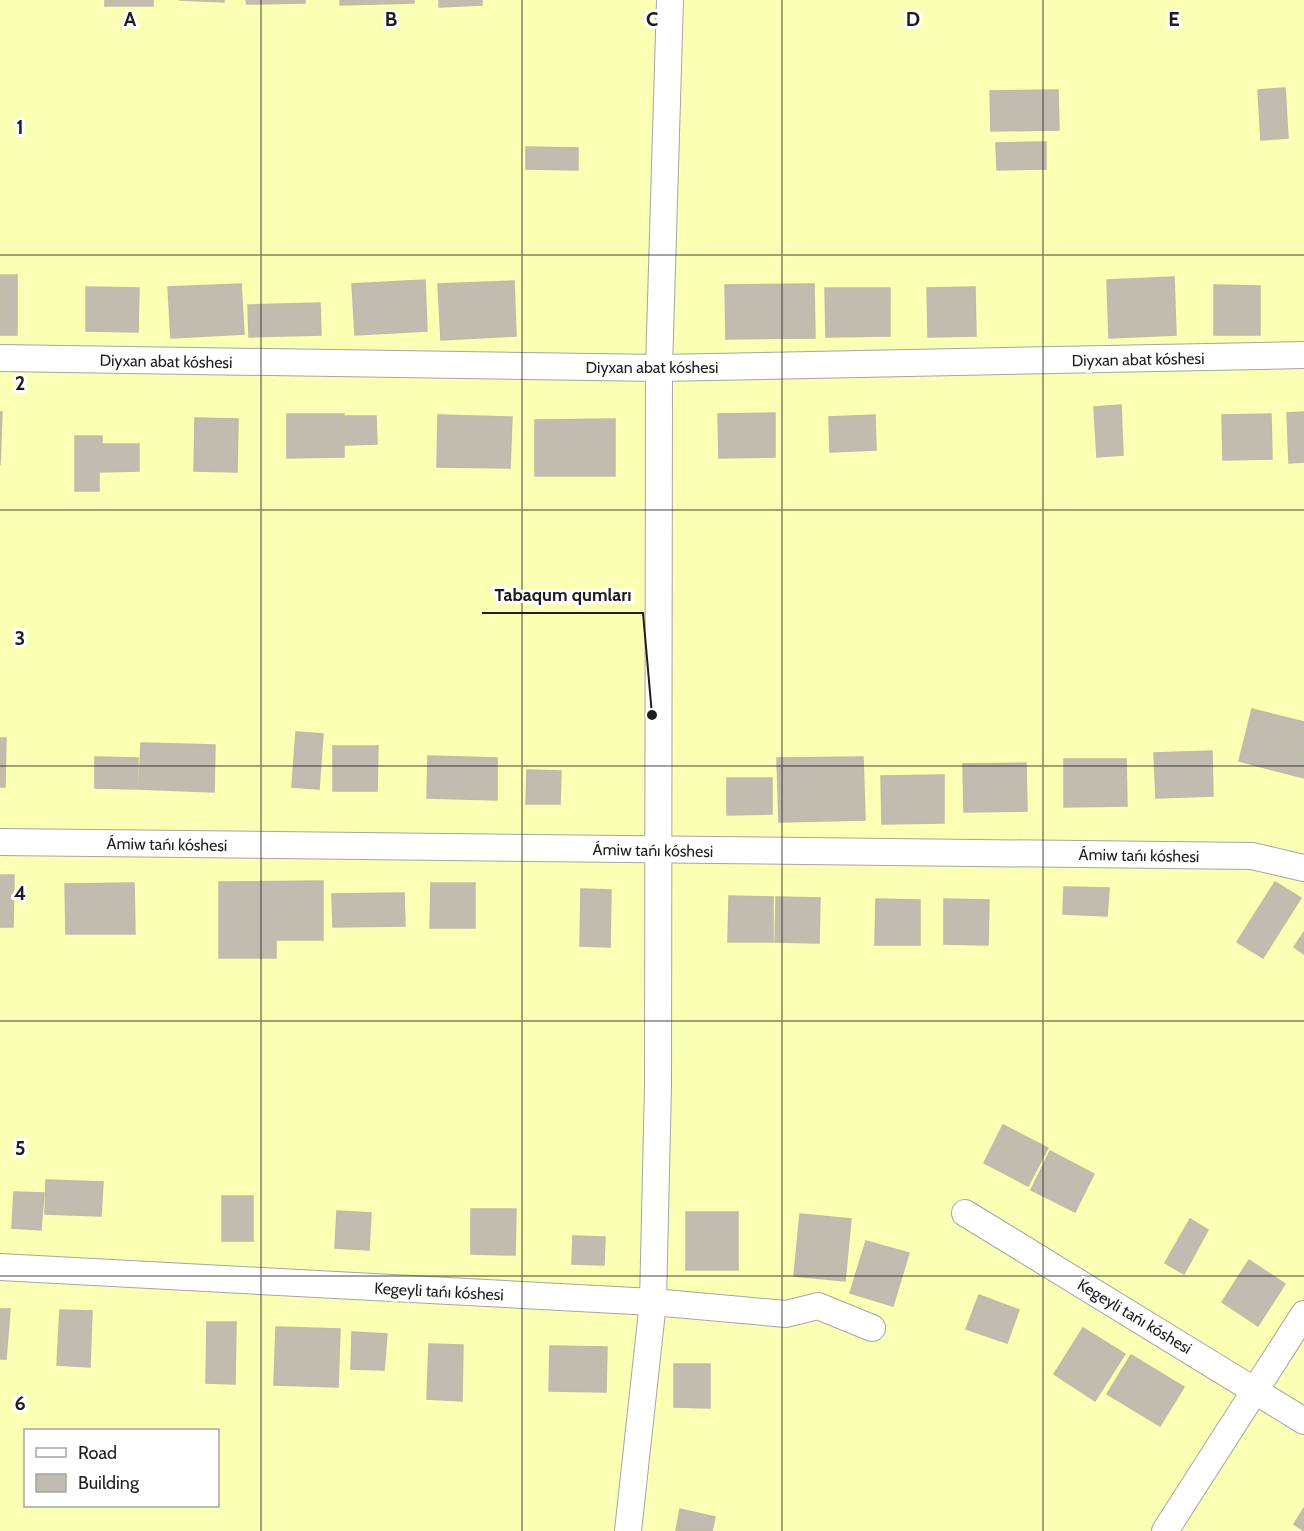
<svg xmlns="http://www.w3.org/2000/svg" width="1304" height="1531" viewBox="0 0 1304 1531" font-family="Cabin,sans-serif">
	<rect width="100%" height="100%" fill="#f0efe4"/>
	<!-- sand -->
	<path fill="#f9ffb3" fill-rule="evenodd" d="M0 0H1304V1531H0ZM26 1430H218V1506H26Z"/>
	<!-- building -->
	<g fill="#c1bcb0" stroke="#c3baa5" stroke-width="1.5">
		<rect x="105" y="0" width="48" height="6"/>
		<polygon points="179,0 224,0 224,2"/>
		<polygon points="246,0 305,0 305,3 247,4"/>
		<polygon points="340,0 414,0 414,3 340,5"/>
		<polygon points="439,0 482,0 482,5 439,7"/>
		<polygon points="1285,88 1288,138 1261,140 1258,90"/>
		<polygon points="1058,90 1059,130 991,131 990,91"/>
		<polygon points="1046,142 1046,169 997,170 996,143"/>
		<polygon points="526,147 578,148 578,170 526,169"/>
		<rect x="0" y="275" width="17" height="60"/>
		<polygon points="1174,277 1176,335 1109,338 1107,280"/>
		<polygon points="425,280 427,331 355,335 352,284"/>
		<polygon points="514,281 516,336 441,340 438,284"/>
		<polygon points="241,284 244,334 171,338 168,287"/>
		<polygon points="814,284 815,338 726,339 725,285"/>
		<polygon points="1214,285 1260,286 1260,335 1214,335"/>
		<polygon points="86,287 139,288 138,332 86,331"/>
		<polygon points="975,287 976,336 928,337 927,288"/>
		<polygon points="825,288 890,288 890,336 826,337"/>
		<polygon points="320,303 321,335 249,337 248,305"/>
		<polygon points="1121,405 1123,455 1097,457 1094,407"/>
		<polygon points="0,412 2,412 0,465"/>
		<polygon points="1304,412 1304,462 1289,463 1287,413"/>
		<polygon points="775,413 775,457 719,458 718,414"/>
		<polygon points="287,414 344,414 344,457 287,458"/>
		<polygon points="1271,414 1272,459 1223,460 1222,415"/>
		<polygon points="438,415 512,417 510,468 437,467"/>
		<polygon points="875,415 876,450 830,452 829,417"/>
		<polygon points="345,416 376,416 377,444 345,445"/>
		<polygon points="195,418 238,419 237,472 194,471"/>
		<polygon points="615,419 615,476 535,476 535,420"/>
		<polygon points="75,436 102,436 102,444 139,444 139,471 99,472 99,491 75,491"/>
		<polygon points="1252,709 1304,722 1304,778 1239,761"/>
		<polygon points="296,732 323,734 319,789 292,787"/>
		<polygon points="0,738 6,738 5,787 0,787"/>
		<polygon points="141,743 215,745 214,792 139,789"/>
		<polygon points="333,746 378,746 377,791 333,791"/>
		<polygon points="1212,751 1213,796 1156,798 1154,753"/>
		<polygon points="428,756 497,758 497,800 427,798"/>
		<polygon points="95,757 138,758 138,789 95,788"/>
		<polygon points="863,757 865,820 779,822 777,758"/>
		<polygon points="1064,759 1126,759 1127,806 1064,807"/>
		<polygon points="1026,763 1027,811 964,812 963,764"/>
		<polygon points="527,770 561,771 560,804 526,804"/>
		<polygon points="944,775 944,823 882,824 881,776"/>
		<polygon points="727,778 772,778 772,814 727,815"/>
		<polygon points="0,875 14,875 13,927 0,927"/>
		<polygon points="323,881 323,940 276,940 276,958 219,958 219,882"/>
		<polygon points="1275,882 1301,898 1263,958 1237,942"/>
		<polygon points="134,883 135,934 66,934 65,884"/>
		<polygon points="431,883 475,883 475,928 430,928"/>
		<polygon points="1064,887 1109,888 1107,916 1063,914"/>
		<polygon points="581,889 611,890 610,947 580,946"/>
		<polygon points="404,893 405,926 333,927 332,894"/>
		<polygon points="729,896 773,897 773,942 728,942"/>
		<polygon points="776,897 820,898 819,943 775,942"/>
		<polygon points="876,899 920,900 920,945 875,945"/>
		<polygon points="944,899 989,900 988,945 944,944"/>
		<polygon points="1304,932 1304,954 1294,947"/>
		<polygon points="1003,1125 1048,1148 1028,1186 984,1163"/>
		<polygon points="1050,1151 1094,1174 1075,1212 1031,1190"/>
		<polygon points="46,1180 103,1182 101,1216 45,1214"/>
		<polygon points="14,1192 44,1193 41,1230 12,1228"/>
		<rect x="222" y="1196" width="31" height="45"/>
		<polygon points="471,1209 516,1209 515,1255 471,1254"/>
		<polygon points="337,1211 371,1213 369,1250 335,1248"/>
		<rect x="686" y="1212" width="52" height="58"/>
		<polygon points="800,1214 851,1219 845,1281 794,1276"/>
		<polygon points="1190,1219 1208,1230 1184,1274 1165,1263"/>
		<polygon points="573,1236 605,1237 604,1265 572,1264"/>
		<polygon points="866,1241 909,1253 893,1306 850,1293"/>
		<polygon points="1249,1260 1285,1284 1258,1326 1222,1302"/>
		<polygon points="979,1295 1019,1310 1007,1343 966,1329"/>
		<polygon points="0,1309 10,1309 6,1359 0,1359"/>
		<polygon points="60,1310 92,1311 90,1367 57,1365"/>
		<polygon points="207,1322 236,1322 235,1384 206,1383"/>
		<polygon points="276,1327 340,1329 338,1387 274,1385"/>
		<polygon points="1083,1328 1125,1354 1095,1401 1054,1374"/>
		<polygon points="352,1332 387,1334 384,1370 351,1369"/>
		<polygon points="429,1344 463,1345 462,1401 427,1399"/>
		<polygon points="550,1346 607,1347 606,1392 549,1391"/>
		<polygon points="1131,1355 1184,1387 1160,1426 1107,1394"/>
		<polygon points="674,1364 710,1364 710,1408 674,1407"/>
		<polygon points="1304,1508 1304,1531 1294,1524"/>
		<polygon points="680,1509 715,1517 712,1531 676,1531"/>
	</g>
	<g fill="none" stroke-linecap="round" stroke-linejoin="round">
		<defs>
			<g id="minor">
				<polyline points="0,358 659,368 1304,355"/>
				<polyline points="0,842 1252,856 1304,868"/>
				<polyline points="965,1213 1304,1421"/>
				<polyline points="0,1267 653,1302 786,1314 818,1306 872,1328"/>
				<polyline points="628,1531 653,1302 658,1085 659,368 670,0"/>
				<polyline points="1165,1531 1304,1314"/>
			</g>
		</defs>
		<!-- minor casing -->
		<use href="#minor" stroke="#a5a5a5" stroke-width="28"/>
		<!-- minor -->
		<use href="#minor" stroke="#fff" stroke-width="26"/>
	</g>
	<!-- grid -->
	<path fill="none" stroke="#1e1e1e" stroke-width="1.5" stroke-opacity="0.55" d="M261 0V1531M522 0V1531M782 0V1531M1043 0V1531M0 255H1304M0 510H1304M0 766H1304M0 1021H1304M0 1276H1304"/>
	<g text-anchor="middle" stroke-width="6" stroke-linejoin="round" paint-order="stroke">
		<!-- street labels -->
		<g font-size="16" fill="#1e1e1e" stroke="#fff">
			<text transform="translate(1138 359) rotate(-1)" y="6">Diyxan abat kóshesi</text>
			<text transform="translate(166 361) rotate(1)" y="6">Diyxan abat kóshesi</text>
			<text x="652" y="373">Diyxan abat kóshesi</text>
			<text transform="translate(167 844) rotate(1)" y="6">Ámiw tańı kóshesi</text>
			<text transform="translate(653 850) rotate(1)" y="6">Ámiw tańı kóshesi</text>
			<text transform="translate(1139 855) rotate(1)" y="6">Ámiw tańı kóshesi</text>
			<text transform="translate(439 1291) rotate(3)" y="6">Kegeyli tańı kóshesi</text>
			<text transform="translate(1135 1316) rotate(31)" y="6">Kegeyli tańı kóshesi</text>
		</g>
	</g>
	<g font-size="20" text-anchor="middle" font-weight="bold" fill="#1e1e1e" stroke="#fff" stroke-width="6" stroke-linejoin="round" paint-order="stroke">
		<text x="130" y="26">A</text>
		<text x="391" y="26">B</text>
		<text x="652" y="26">C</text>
		<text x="913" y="26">D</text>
		<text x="1174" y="26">E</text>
		<text x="20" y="134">1</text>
		<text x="20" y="390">2</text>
		<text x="20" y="645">3</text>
		<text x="20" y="900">4</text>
		<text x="20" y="1155">5</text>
		<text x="20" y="1410">6</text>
	</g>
	<!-- callouts -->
	<path fill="none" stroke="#1e1e1e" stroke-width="2" d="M652 715L643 613H482"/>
	<circle fill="#1e1e1e" stroke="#fff" stroke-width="2" cx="652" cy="715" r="6"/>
	<g font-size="18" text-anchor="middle" font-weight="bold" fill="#1e1e1e" stroke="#fff" stroke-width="6" stroke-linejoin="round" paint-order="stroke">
		<text x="563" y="601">Tabaqum qumları</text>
	</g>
	<!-- legend -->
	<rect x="24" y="1429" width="195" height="78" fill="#ffffff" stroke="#a5a5a5" stroke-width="1.5"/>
	<rect x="36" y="1448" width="30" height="9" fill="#ffffff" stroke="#a5a5a5" stroke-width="1.5"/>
	<text x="78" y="1459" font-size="18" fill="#1e1e1e">Road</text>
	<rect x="36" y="1474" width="30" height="18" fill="#c1bcb0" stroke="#a5a5a5" stroke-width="1.5"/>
	<text x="78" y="1489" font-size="18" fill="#1e1e1e">Building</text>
</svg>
